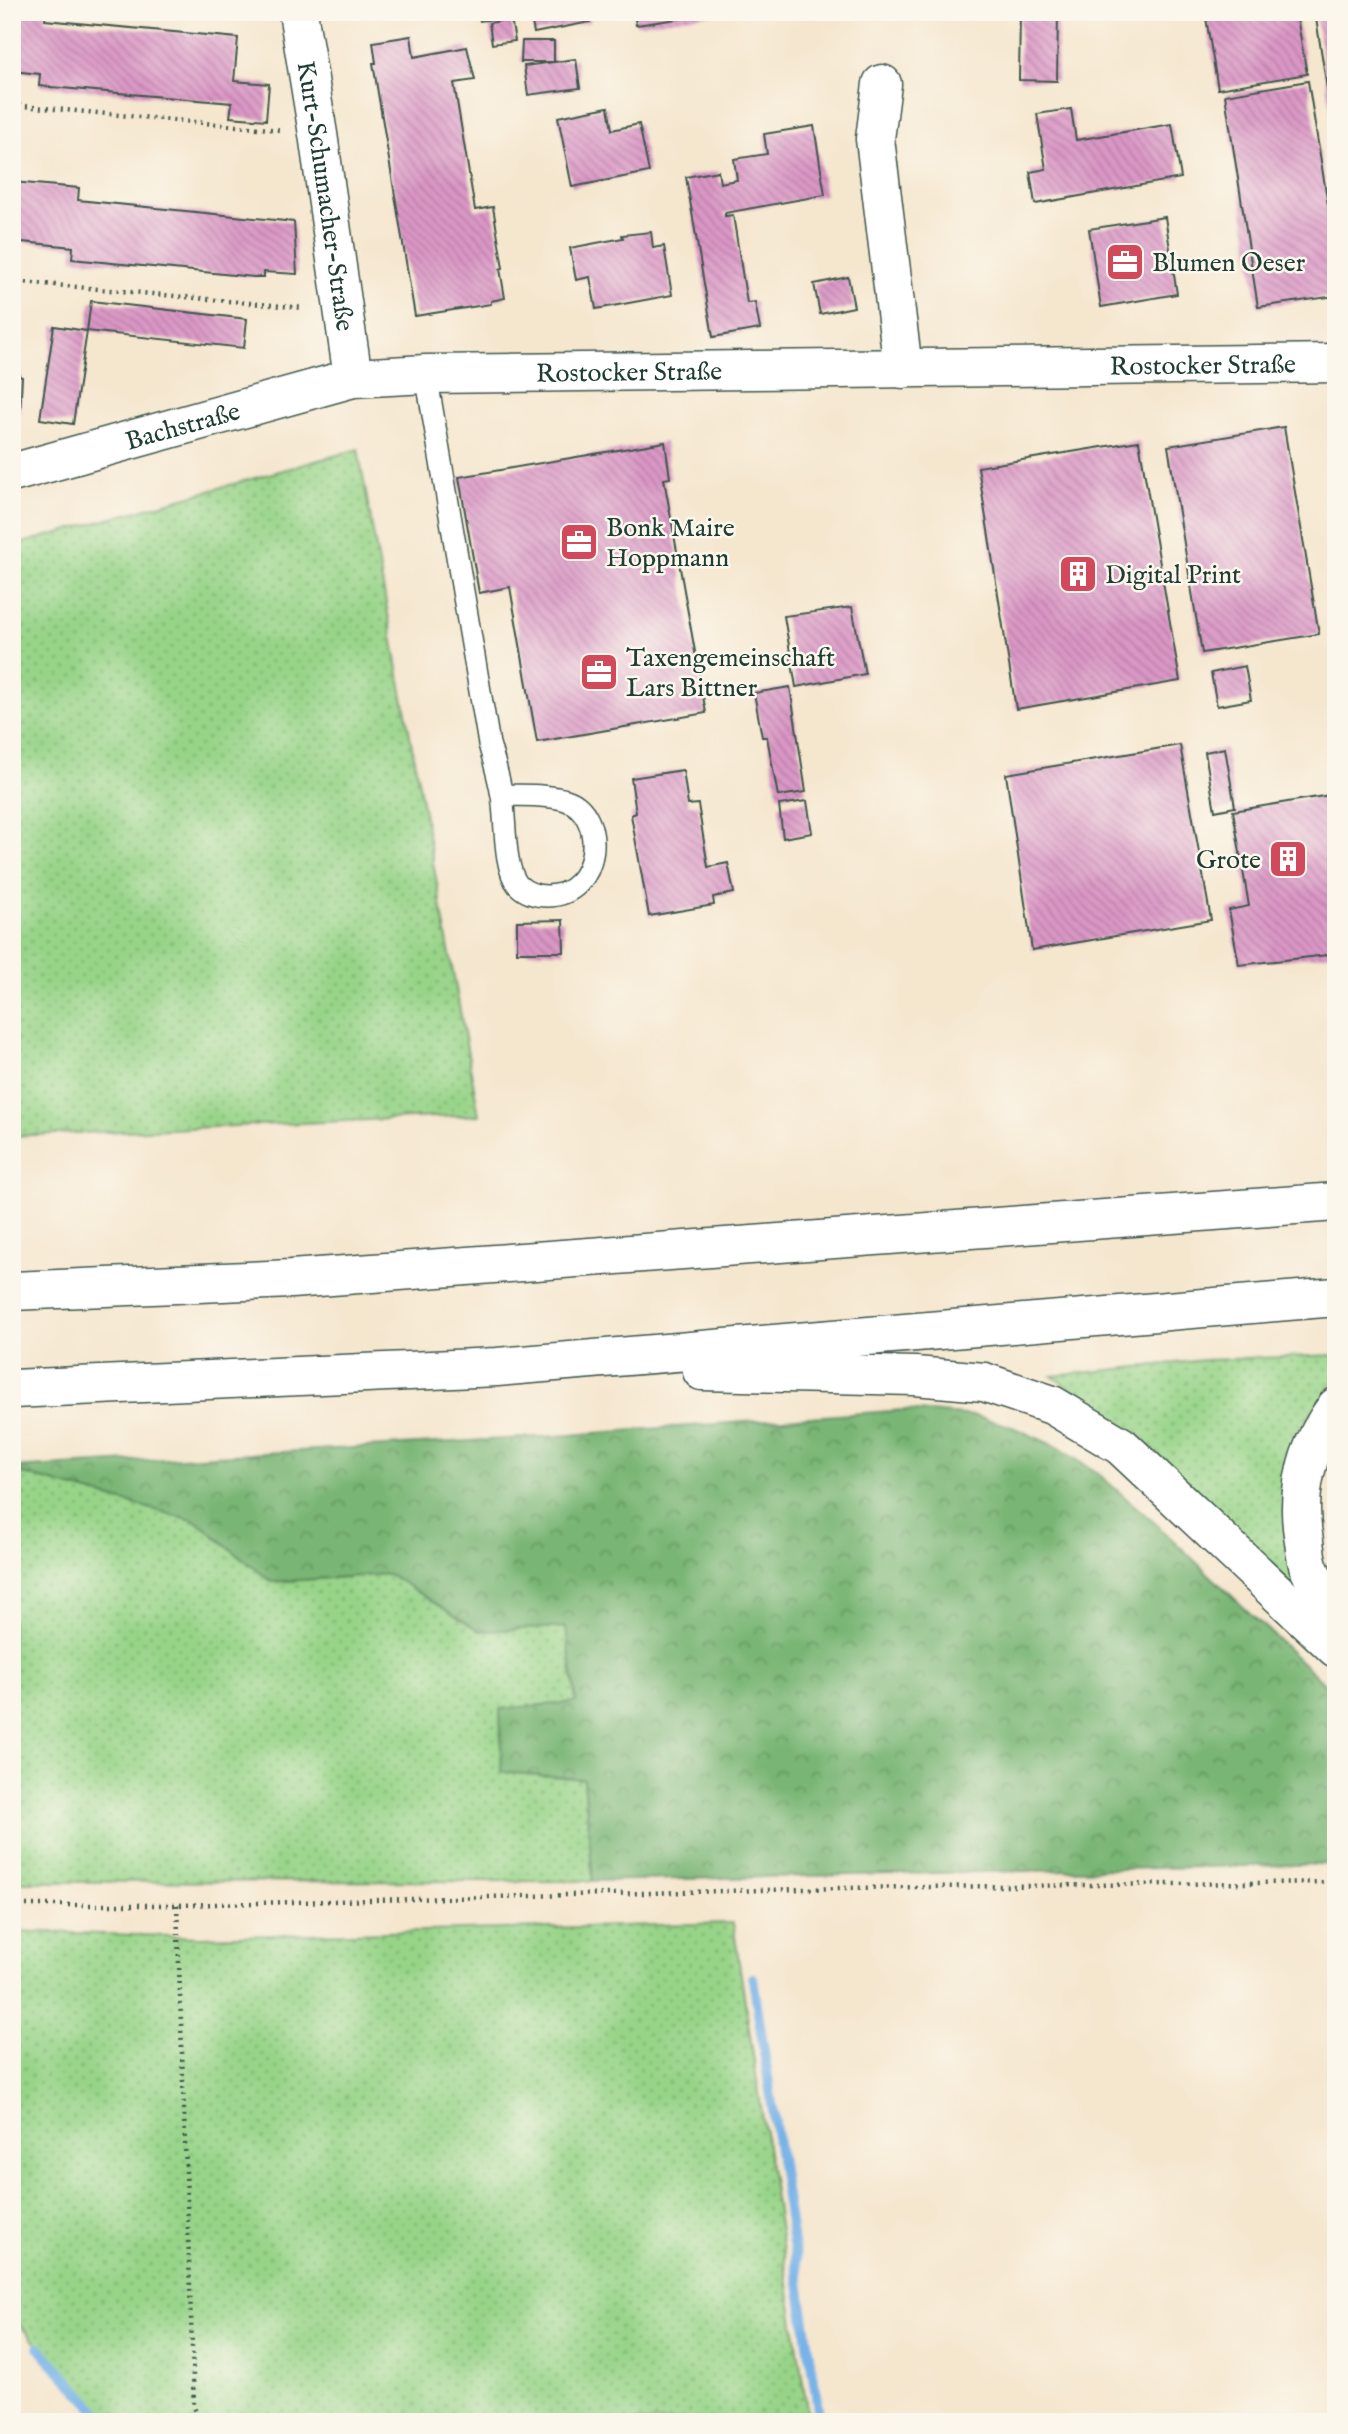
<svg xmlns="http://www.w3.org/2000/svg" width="1348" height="2434" viewBox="0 0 1348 2434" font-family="'IM FELL English',serif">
	<defs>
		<pattern id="grass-dots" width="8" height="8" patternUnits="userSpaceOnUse" patternTransform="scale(1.75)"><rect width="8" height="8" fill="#97d488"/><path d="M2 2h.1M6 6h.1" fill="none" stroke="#7bad70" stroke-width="1.8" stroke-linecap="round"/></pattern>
		<pattern id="forest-crowns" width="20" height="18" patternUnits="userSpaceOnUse" patternTransform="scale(1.75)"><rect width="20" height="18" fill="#79b674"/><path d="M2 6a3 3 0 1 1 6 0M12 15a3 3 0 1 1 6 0" fill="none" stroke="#639560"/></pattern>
		<pattern id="building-back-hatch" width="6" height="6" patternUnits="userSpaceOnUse" patternTransform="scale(1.75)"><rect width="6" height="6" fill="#db97c6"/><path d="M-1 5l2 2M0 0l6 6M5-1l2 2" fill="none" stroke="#b17ca2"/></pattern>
	</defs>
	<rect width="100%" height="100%" fill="#fbf7ec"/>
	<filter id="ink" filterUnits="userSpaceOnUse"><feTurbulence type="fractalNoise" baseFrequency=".0143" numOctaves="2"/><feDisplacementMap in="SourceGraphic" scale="14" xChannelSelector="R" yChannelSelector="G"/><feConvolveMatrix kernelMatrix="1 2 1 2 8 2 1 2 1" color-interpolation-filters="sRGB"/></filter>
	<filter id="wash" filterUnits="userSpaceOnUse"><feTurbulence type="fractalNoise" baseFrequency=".00686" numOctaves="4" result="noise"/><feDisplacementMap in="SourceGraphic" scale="28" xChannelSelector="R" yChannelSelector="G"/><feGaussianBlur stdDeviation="1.57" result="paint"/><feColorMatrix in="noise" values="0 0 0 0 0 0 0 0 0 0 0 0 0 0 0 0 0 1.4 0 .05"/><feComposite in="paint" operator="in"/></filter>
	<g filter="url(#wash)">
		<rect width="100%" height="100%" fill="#f5e6ce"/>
		<!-- grass -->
		<g fill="url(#grass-dots)" stroke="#5b885e" stroke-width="2">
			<polygon points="358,449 479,1115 12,1136 12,546"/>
			<polygon points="1336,1355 1336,1379 1308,1419 1307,1603 1192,1486 1133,1433 1052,1376 1204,1360"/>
			<polygon points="12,1471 196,1521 272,1582 389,1574 480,1631 566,1627 576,1703 502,1772 584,1779 593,1881 12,1882"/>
			<polygon points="733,1923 809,2422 105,2422 12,2316 12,1931 201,1937"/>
		</g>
		<!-- forest -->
		<polygon fill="url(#forest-crowns)" stroke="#4c7a54" stroke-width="2" points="904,1410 976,1416 1010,1426 1055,1446 1095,1471 1156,1524 1336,1695 1336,1864 593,1881 584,1779 502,1772 500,1709 576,1702 566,1627 480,1631 389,1574 272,1582 196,1521 12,1471 12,1468 555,1436"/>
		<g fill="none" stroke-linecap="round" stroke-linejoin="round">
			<!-- stream -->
			<g stroke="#77b2e8" stroke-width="10">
				<polyline points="753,1978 820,2422"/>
				<polyline points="39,2348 107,2422"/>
			</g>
		</g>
		<g id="blocks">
			<!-- building -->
			<g fill="url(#building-back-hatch)">
				<polygon points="12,12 46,12 45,20 238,38 234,81 269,84 266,120 230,117 232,103 39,86 40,74 12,71"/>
				<polygon points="478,12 514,12 515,16 480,21"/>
				<polygon points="530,12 589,12 590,22 534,33"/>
				<polygon points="634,12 712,12 712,14 636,25"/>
				<polygon points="1020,12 1058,12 1057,81 1019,80"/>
				<polygon points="1093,12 1123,12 1123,19 1093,18"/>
				<polygon points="1205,12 1296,12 1307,74 1218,89"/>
				<polygon points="1315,12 1336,12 1336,133 1334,133"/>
				<polygon points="511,19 515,41 492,44 489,23"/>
				<polygon points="411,36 414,57 467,47 475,80 454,83 475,210 493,207 503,268 500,269 505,298 491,301 491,304 415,316 373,63 376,63 373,42"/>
				<polygon points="522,41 554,41 554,62 576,59 580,88 528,95 524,66 554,62 521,62"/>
				<polygon points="1308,81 1336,254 1336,296 1258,307 1225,95"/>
				<polygon points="608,107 612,130 639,124 649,172 572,187 558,117"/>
				<polygon points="1071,109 1076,140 1172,124 1181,178 1035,204 1030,172 1046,169 1037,114"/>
				<polygon points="814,126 825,195 725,213 725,216 733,215 747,303 755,302 760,329 713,337 686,177 718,171 720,183 737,180 734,159 767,154 764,134"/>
				<polygon points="12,182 79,188 78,200 294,222 297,274 264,272 264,277 254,277 72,259 73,247 12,241"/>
				<polygon points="1165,217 1177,294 1101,307 1089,229"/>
				<polygon points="651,232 653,248 664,246 672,295 596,309 590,277 576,280 570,248 623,238 622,235"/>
				<polygon points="848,277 854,307 820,314 814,284"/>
				<polygon points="91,301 247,319 244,348 87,331 73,424 40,419 54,326 87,331"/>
				<polygon points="12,347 20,347 19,376 22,377 20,413 12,413"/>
				<polygon points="1284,427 1319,634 1202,653 1168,446"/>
				<polygon points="1139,441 1180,681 1016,709 978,467"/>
				<polygon points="665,442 670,478 664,479 706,713 537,742 510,587 479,593 459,477"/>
				<polygon points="852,607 865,674 796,687 784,616"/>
				<polygon points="1245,666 1251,700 1217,706 1211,673"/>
				<polygon points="790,687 806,792 778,796 767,737 762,737 754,693"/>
				<polygon points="1180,745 1211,920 1032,950 1006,774"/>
				<polygon points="1225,748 1235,807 1215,811 1205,752"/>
				<polygon points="683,770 688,805 698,804 708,867 728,863 734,893 713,897 714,905 649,916 631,815 636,813 631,778"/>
				<polygon points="1336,794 1336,954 1239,965 1229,910 1249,906 1233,811"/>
				<polygon points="807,801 812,833 783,838 779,805"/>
				<polygon points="563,920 564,952 517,952 517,921"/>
			</g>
		</g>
	</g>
	<g filter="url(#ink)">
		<use href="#blocks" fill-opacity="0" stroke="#3f564b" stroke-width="2"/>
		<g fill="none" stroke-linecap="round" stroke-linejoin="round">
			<defs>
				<path id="service" d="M426 374 489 744C494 761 499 778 502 796 506 819 503 867 518 885 526 893 537 896 547 896 602 896 607 813 566 800 547 794 522 796 502 795"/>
				<g id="minor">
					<path id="s1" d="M298 12 318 134 353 378"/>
					<polyline points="882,84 875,139 903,369"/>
					<path id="s2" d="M12 473 353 378 426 374 1336 363"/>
				</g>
				<g id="motorway">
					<polyline points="12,1291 291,1279 1336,1202"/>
					<polyline points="702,1371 915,1376 984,1382 1052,1405 1121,1446 1336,1648"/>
					<polyline points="12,1389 497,1367 1336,1297"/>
					<path d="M1336 1407C1306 1448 1295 1492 1304 1541 1305 1550 1306 1560 1309 1568 1316 1585 1327 1601 1336 1616"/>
				</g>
			</defs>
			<!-- service casing -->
			<use href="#service" stroke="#3f564b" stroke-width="24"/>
			<!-- minor casing -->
			<use href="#minor" stroke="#3f564b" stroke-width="41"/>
			<!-- motorway casing -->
			<use href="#motorway" stroke="#3f564b" stroke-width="41"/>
			<!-- path -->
			<g stroke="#3f564b" stroke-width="4.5" stroke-dasharray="2 5" stroke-linecap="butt">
				<polyline points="12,105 280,130"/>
				<polyline points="12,281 304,308"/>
				<polyline points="12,1905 177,1905 842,1888 1336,1882"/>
				<polyline points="177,1905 194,2407 200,2422"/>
				<polyline points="12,2306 12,2355"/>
			</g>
			<!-- service -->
			<use href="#service" stroke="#fff" stroke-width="21"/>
			<!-- minor -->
			<use href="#minor" stroke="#fff" stroke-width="38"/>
			<!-- motorway -->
			<use href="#motorway" stroke="#fff" stroke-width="38"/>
		</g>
	</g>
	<!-- icons -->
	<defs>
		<symbol id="office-square" viewBox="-11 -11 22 22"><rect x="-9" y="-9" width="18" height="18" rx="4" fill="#d1495b" stroke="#fbf7ec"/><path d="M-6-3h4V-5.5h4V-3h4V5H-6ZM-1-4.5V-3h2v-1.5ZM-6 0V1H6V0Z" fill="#fff"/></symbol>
		<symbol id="building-square" viewBox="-11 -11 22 22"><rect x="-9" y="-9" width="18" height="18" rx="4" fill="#d1495b" stroke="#fbf7ec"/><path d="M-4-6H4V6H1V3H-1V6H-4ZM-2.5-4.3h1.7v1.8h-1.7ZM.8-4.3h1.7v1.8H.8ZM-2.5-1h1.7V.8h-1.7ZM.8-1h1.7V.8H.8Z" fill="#fff"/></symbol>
	</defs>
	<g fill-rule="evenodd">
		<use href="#office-square" x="1103" y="240" width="44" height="44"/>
		<use href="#office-square" x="557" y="520" width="44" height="44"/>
		<use href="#building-square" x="1056" y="552" width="44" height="44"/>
		<use href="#office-square" x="577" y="650" width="44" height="44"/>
		<use href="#building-square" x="1266" y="837" width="44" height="44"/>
	</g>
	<g text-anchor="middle" stroke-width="5" stroke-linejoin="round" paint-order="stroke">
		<!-- street labels -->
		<g font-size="26" fill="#1f3d34" stroke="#fbf7ec">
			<text dy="9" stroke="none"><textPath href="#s1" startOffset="186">Kurt-Schumacher-Straße</textPath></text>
			<text dy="9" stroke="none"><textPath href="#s2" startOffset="1204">Rostocker Straße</textPath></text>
			<text dy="9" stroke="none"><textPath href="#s2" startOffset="630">Rostocker Straße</textPath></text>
			<text dy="9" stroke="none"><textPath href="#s2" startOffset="177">Bachstraße</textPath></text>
		</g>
		<!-- poi labels -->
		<g font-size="26" fill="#1f3d34" stroke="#fbf7ec" text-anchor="start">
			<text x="1152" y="271">Blumen Oeser</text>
			<text x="606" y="536">Bonk Maire<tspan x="606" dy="30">Hoppmann</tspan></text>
			<text x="1105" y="583">Digital Print</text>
			<text x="626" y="666">Taxengemeinschaft<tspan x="626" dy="30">Lars Bittner</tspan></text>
			<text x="1261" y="868" text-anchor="end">Grote</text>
		</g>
	</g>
	<!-- margin -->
	<rect width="1348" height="2434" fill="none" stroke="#fbf7ec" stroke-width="42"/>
</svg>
